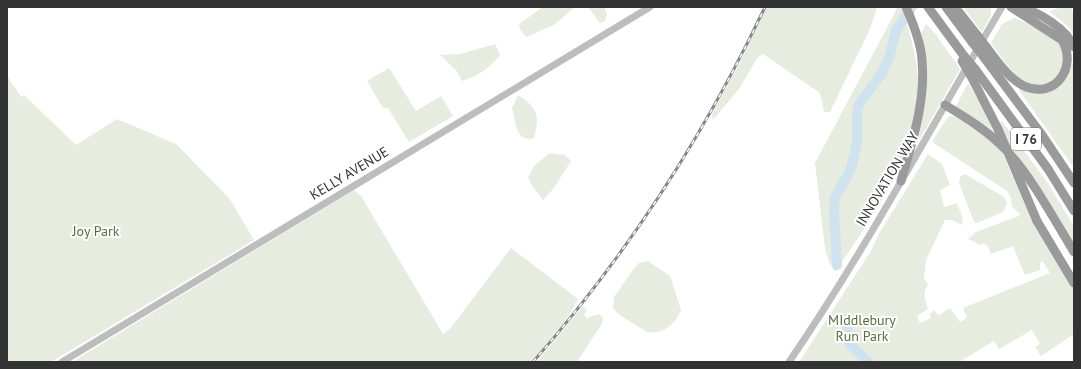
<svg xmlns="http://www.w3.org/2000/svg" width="1081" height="369" viewBox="0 0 1081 369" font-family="'PT Sans',sans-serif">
	<rect width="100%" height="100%" fill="#fff"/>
	<!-- green -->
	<g fill="#e6ecdf">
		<polygon points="543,7 575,7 554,25 526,37 520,29 519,24"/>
		<polygon points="588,7 604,7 607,14 605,21 600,23"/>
		<polygon points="766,7 877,7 870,29 830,112 824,112 820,93 763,54 758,57 739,89 713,120 712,114 740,63"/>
		<path d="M898 7H902C910 34 919 61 918 90 917 157 871 219 835 272L829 262 825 249 815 163Z"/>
		<polygon points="963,7 991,7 991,15 982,32"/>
		<polygon points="1063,7 1071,7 1074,17 1074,37 1070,28 1049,11"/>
		<path d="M1014 18C1028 24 1047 30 1057 41 1076 61 1050 97 1025 82 1011 74 1001 56 991 43L1002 24Z"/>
		<polygon points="926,24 937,36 960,69 909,158 916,141 921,33"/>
		<path d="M495 44 500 55C489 68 479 76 462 81L456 70 440 55 460 54Z"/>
		<polygon points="1072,64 1074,64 1074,168 1019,90 1020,88 1028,92 1037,93 1064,80"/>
		<polygon points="389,68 416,111 441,96 453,116 409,142 388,108 383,108 367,81"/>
		<polygon points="7,76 21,97 24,95 76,145 117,119 176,144 229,198 254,240 51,362 7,362 7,157 9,156 7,153"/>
		<polygon points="968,83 982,106 993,130 956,106"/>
		<path d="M518 95C538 108 540 115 534 138L528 139 522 137 517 130 512 108Z"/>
		<path d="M950 116 962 118 1001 150 1027 209 1074 288V334L1041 356 1035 347 1040 344 1032 330 999 349 994 341 959 362H799L871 251 877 237 928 154 942 164 950 185 940 190 944 207 957 203 963 219 962 225 952 220H945L926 260 924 279 928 284C923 293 924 298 928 309L917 316 920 323 931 318 930 315 933 310 939 315 950 308 960 322 967 318 963 308 1050 273 1043 261 1040 263V270L1025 275 1013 246 991 254 987 245 983 243 981 245 968 239 976 232 1019 216 1020 214 1012 207 1011 198 1007 191 932 142 945 121Z"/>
		<polygon points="1002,121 1047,182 1069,218 1074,226 1074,245 1023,165 1010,147 1000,123"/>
		<polygon points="550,153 565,155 571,161 553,189 543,200 531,184 528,177 535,165"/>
		<polygon points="965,174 1004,197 1007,203 1003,212 977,223 974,222 959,183 960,177"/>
		<polygon points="354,190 361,196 443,334 450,329 511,248 578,299 568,317 531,362 72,362"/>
		<path d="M648 261 670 276 681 310C676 324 662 335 647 332L618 314 613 308 614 297 635 267 639 263Z"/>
		<polygon points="583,306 587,310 584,315 587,318 599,314 603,318 603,322 577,362 537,362"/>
	</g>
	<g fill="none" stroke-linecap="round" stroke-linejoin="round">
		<!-- stream -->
		<polyline stroke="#cfe2ee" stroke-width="1.5" points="861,357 862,362"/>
		<!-- river -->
		<g stroke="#cfe2ee" stroke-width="10">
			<polyline points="837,265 834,210 835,198 851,169 857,143 857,113 859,104 882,73 889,58 896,30 912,7"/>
			<polyline points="846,319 849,343 868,362"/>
		</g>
		<!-- secondary -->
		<g stroke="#bdbdbd" stroke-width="7">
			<polyline points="62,362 650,7"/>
			<path d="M789 362C867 248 932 125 1002 7"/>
		</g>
		<!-- highway -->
		<g stroke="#9a9a9a" stroke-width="9">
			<polyline points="928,7 964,56"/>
			<polyline points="946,7 972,42"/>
			<polyline points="955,7 977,35"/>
			<path d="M1020 7C1039 12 1067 29 1074 47"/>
			<path d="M987 48C997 61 1009 79 1024 86 1055 100 1078 67 1062 40L1011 7"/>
			<polyline points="983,56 1042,135 1074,183"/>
			<polyline points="975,69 1048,169 1074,211"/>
			<polyline points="971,76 998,129"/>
			<path d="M945 105C967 118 988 131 1006 150 1031 176 1055 221 1074 252"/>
			<path d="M901 181C912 142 926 102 922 60 921 43 913 23 906 7"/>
			<polyline points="1037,221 1074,283"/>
		</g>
		<defs>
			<path id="rail" d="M533 362C627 255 704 136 765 7"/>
		</defs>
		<!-- rail casing -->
		<use href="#rail" stroke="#888" stroke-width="3"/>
		<!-- rail -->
		<use href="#rail" stroke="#fff" stroke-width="1.5" stroke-dasharray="4.5" stroke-linecap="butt"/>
		<!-- highway-bridge -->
		<g stroke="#9a9a9a" stroke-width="9">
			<polyline points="977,35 987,48"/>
			<polyline points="972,42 983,56"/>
			<polyline points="964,56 975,69"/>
			<polyline points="962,61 971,76"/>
			<polyline points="998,129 1037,221"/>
		</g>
	</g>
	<g text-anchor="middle" stroke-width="4" stroke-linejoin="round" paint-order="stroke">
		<!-- shield labels -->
		<rect fill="#fff" stroke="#707070" stroke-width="1" x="1011" y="128" width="30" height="22" rx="3"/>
		<g font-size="13" font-weight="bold" fill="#333">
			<text x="1026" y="144">I 76</text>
		</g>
		<!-- street labels -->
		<g font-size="14" fill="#333" stroke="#fff">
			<text transform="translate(349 173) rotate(-31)" y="5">KELLY AVENUE</text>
			<text transform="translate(887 179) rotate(-59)" y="5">INNOVATION WAY</text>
		</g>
		<!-- park labels -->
		<g font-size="14" fill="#56703f" stroke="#fff">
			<text x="96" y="236">Joy Park</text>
			<text x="862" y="325">MIddlebury<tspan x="862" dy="16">Run Park</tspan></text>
		</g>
	</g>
	<!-- border -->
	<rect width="1081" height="369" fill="none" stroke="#333333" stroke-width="16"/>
</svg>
